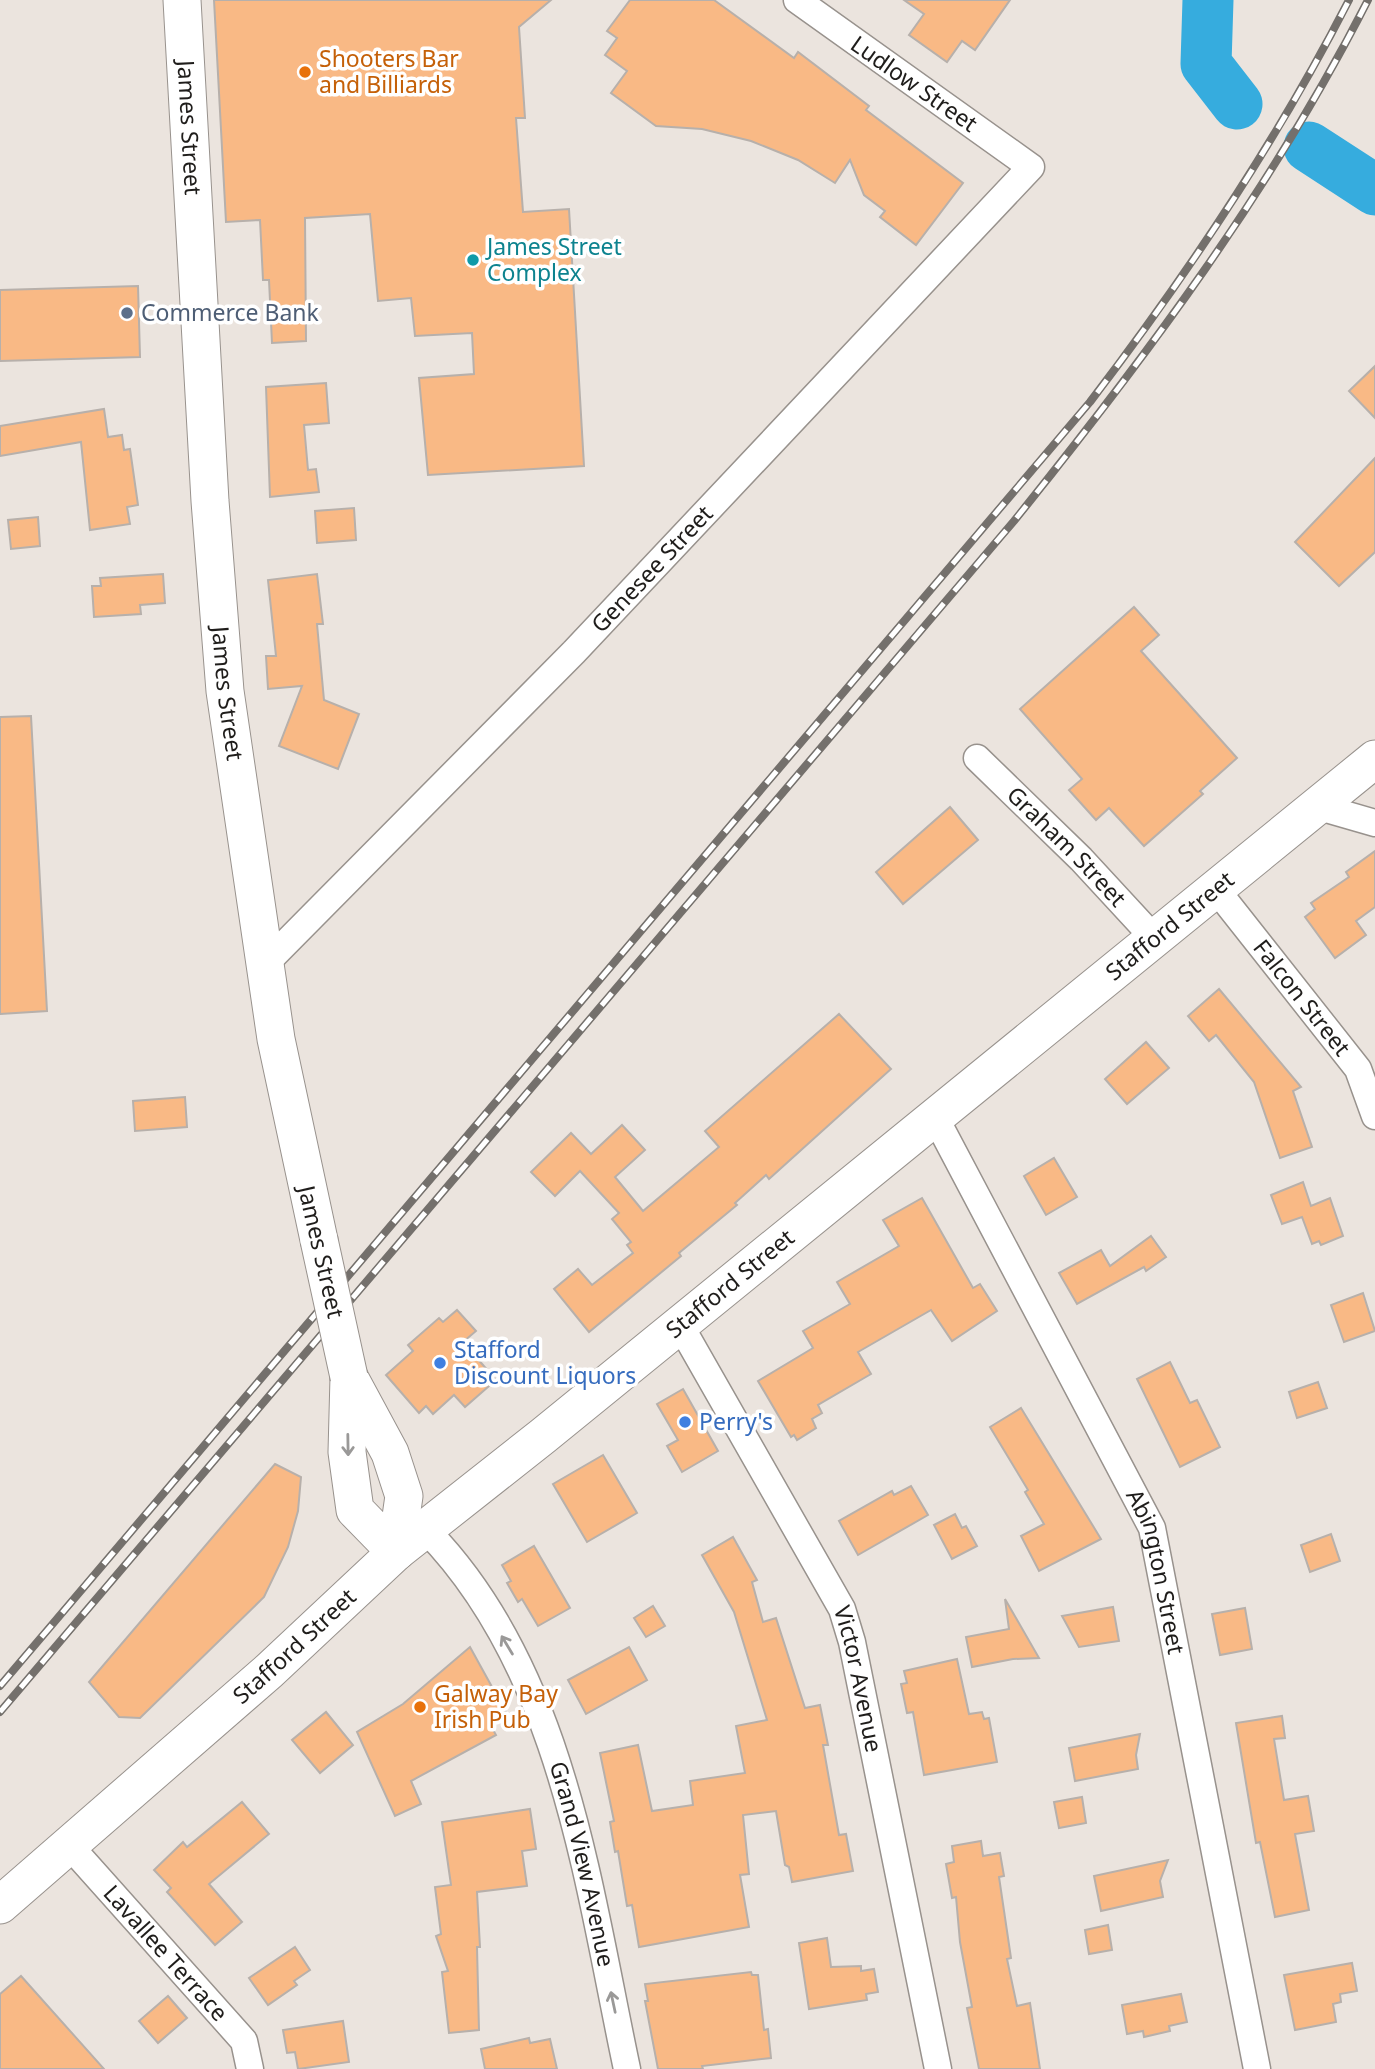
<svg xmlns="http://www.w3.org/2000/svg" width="1375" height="2069" viewBox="0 0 1375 2069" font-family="'Noto Sans',sans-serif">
	<rect width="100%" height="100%" fill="#ebe4de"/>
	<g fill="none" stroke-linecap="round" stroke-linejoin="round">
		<!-- river -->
		<g stroke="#36acde" stroke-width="51">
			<polyline points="1208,0 1206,64 1237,104"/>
			<polyline points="1309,147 1375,190"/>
		</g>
	</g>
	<!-- building -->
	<g fill="#f9b985" stroke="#b7b0ab" stroke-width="2">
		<polygon points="214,0 551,0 519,27 525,118 516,118 523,212 569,209 584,466 428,475 419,378 474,374 472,333 415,336 411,298 378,301 370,214 305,218 306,341 272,343 269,280 263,280 260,220 226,222"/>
		<polygon points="630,0 714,0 794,58 798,52 869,106 866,110 963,183 916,245 880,217 885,211 864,195 850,160 835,183 798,160 751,141 702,129 656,126 611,93 627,71 605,55 617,38 607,31"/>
		<polygon points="904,0 1010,0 975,50 962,41 947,62 909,35 924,14"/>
		<polygon points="138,286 140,357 0,361 0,290"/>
		<polygon points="1375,366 1375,418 1349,391"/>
		<polygon points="326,383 329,423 304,425 308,470 316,469 319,492 270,497 266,387"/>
		<polygon points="104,409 108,437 122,435 124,450 130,449 138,505 127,507 130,524 90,530 81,442 0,456 0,426"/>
		<polygon points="1375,458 1375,552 1339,586 1295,542"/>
		<polygon points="354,508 356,540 317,543 315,511"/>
		<polygon points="38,517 40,546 11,549 8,520"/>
		<polygon points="163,574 165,603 140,605 141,614 94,617 92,586 101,586 100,578"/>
		<polygon points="317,574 323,624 317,624 324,700 359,714 338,769 279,746 302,686 268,689 266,656 276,656 268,580"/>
		<polygon points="1134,607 1159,635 1141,651 1237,758 1200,791 1203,794 1144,846 1109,808 1096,820 1069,790 1082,779 1020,709"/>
		<polygon points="31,716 47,1011 0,1014 0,717"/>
		<polygon points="950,807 978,840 903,904 876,872"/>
		<polygon points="1375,851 1375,907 1356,921 1366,935 1335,958 1305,917 1315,909 1311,903 1349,877 1346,872"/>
		<polygon points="1219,989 1301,1087 1293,1091 1312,1147 1280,1158 1254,1082 1216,1035 1209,1041 1188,1016"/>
		<polygon points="839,1014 891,1069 769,1179 766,1175 735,1203 737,1205 679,1253 681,1256 589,1332 554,1289 578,1269 592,1285 633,1253 627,1245 631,1242 612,1219 619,1213 580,1171 555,1196 531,1172 571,1133 591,1154 622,1125 645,1150 615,1177 643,1211 719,1147 705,1131"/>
		<polygon points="1146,1042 1169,1068 1127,1104 1105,1079"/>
		<polygon points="185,1097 187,1127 135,1131 133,1101"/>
		<polygon points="1054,1158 1077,1197 1046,1215 1024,1176"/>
		<polygon points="1303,1182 1311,1206 1330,1198 1343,1236 1321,1245 1319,1241 1312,1244 1302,1217 1282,1224 1271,1195"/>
		<polygon points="922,1198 973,1288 980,1284 997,1311 952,1341 931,1310 858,1352 871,1374 818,1405 822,1413 812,1419 816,1428 797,1440 794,1435 791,1437 758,1381 813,1348 803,1331 850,1304 837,1282 899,1246 883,1220"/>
		<polygon points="1151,1236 1166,1257 1146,1271 1144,1267 1077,1304 1059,1273 1101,1250 1110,1266"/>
		<polygon points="1363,1293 1375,1331 1344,1342 1331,1305"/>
		<polygon points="457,1310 476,1331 463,1342 496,1380 465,1407 454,1395 433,1414 426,1406 419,1413 386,1375 413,1351 408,1345 439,1318 443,1322"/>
		<polygon points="1170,1362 1190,1403 1197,1400 1220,1447 1180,1467 1137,1379"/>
		<polygon points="1318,1382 1327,1408 1297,1418 1289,1392"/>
		<polygon points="683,1389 718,1451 682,1472 667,1446 678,1440 657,1404"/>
		<polygon points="1021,1408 1101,1539 1039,1571 1021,1536 1044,1524 1025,1492 1028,1490 990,1427"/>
		<polygon points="603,1455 637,1513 587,1542 553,1484"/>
		<polygon points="275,1464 301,1477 298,1511 288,1547 264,1597 140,1718 119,1717 89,1682"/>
		<polygon points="911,1486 928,1515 858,1555 839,1521 892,1491 894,1495"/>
		<polygon points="955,1514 962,1528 966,1526 977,1546 952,1559 934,1525"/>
		<polygon points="1331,1534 1340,1561 1310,1572 1301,1545"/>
		<polygon points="733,1537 757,1580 752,1582 763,1622 776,1618 805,1708 820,1705 828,1745 823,1745 839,1835 846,1834 853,1871 792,1882 789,1867 785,1865 776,1811 743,1815 749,1874 740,1875 749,1927 639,1947 632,1905 627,1906 618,1851 615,1852 610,1822 614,1821 600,1753 638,1745 652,1811 693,1805 690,1781 745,1773 736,1726 767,1720 734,1612 702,1555"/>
		<polygon points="534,1546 570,1608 538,1626 522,1599 518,1602 507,1583 511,1581 502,1565"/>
		<polygon points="1005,1599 1039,1658 1013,1659 972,1667 966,1637 1009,1629"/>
		<polygon points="653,1606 665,1626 646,1637 634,1618"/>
		<polygon points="1113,1607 1119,1641 1079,1647 1062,1616"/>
		<polygon points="1245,1608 1252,1649 1220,1655 1212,1614"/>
		<polygon points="470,1647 508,1716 491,1726 496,1735 411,1781 421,1804 395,1816 357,1732 403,1704"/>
		<polygon points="629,1647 647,1680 586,1714 568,1680"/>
		<polygon points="957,1659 969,1714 982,1712 984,1719 989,1718 997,1762 924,1775 913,1712 907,1713 901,1684 907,1683 904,1671"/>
		<polygon points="326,1712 353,1745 320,1773 292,1740"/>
		<polygon points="1282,1716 1285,1738 1274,1739 1284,1800 1308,1796 1314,1831 1295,1834 1309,1910 1275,1917 1260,1842 1256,1843 1236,1723"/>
		<polygon points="1140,1734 1136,1755 1138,1769 1075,1781 1069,1748"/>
		<polygon points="1082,1797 1086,1823 1059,1828 1054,1802"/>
		<polygon points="242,1802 269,1834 209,1884 242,1922 215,1945 167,1892 171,1888 154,1870 183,1842 187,1847"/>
		<polygon points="530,1809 536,1849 522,1851 527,1886 477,1892 480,1947 477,1947 479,2030 449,2033 442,1972 448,1971 436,1936 441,1934 435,1887 451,1885 442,1822"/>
		<polygon points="981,1841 983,1856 1000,1853 1004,1876 999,1877 1011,1958 1007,1959 1017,2006 1030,2003 1040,2069 979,2069 967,2008 972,2007 960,1942 956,1897 952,1898 946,1864 954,1862 952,1846"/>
		<polygon points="1168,1860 1160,1881 1163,1897 1101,1911 1094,1876"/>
		<polygon points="1108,1925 1112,1950 1089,1954 1085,1930"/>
		<polygon points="827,1938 831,1967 861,1966 861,1971 874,1969 878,1992 866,1994 867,2000 809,2009 799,1943"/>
		<polygon points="295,1947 310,1970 294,1981 297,1985 268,2005 249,1978"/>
		<polygon points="1352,1963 1357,1991 1340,1994 1341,2002 1333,2004 1336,2022 1295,2030 1284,1975"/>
		<polygon points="751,1972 752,1975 758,1975 764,2030 768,2029 771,2058 702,2066 703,2069 658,2069 645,2001 648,2001 645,1984"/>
		<polygon points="21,1976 104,2069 0,2069 0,1994"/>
		<polygon points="1181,1994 1187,2022 1169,2026 1170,2031 1144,2037 1143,2031 1127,2034 1122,2005"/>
		<polygon points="168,1996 187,2018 158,2043 139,2021"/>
		<polygon points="343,2021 349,2062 298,2069 295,2052 287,2053 283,2030"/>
		<polygon points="529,2038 530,2043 550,2039 557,2069 485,2069 481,2049"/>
	</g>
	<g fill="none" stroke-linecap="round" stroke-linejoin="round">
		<defs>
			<g id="street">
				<path id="s1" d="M977 758 1081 859 1154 938"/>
				<polyline points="1316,806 1375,823"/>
				<path id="s2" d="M1215 888 1358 1069 1375 1116"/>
				<path id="s3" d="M265 964 574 652 1031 167 797 0"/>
				<path id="s4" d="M935 1117 1152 1528 1257 2069"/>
				<path id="s5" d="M680 1325 842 1609 852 1642 938 2069"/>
				<path id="s6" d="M426 1530C563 1669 588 1886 627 2069"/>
				<path id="s7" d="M69 1845 244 2041 250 2069"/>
			</g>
			<g id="secondary">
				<path id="s8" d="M182 0 210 501 225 691 276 1039 319 1240"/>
				<polyline points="349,1377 347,1452 355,1510 396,1552"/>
				<polyline points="349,1377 390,1453 404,1496 396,1552"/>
				<path id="s9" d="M0 1905 269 1671 396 1552 543 1436 1375 759"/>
			</g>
		</defs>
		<!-- street casing -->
		<use href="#street" stroke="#98928d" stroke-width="29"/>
		<!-- secondary casing -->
		<use href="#secondary" stroke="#98928d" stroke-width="39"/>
		<!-- street -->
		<use href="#street" stroke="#fff" stroke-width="26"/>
		<!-- secondary -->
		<use href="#secondary" stroke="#fff" stroke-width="37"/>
		<defs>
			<g id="rail">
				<path d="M0 1686 1090 402C1187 275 1276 143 1349 0"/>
				<path d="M0 1712 1014 521C1146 357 1272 189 1368 0"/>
			</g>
		</defs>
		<!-- rail casing -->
		<use href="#rail" stroke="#74706c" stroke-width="8"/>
		<!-- rail -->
		<use href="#rail" stroke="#fff" stroke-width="5" stroke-dasharray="16" stroke-linecap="butt"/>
		<defs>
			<polyline id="secondary-bridge" points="319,1240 349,1377"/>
		</defs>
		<!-- secondary-bridge casing -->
		<use href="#secondary-bridge" stroke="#98928d" stroke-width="39" stroke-linecap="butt"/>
		<!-- secondary-bridge -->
		<use href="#secondary-bridge" stroke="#fff" stroke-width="37"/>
	</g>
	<!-- one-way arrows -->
	<defs><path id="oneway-shaft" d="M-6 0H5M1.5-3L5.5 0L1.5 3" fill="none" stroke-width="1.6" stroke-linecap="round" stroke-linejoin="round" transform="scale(1.75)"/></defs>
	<g stroke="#9a9998">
		<use href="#oneway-shaft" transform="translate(348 1445) rotate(89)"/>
		<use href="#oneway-shaft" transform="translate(507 1645) rotate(-121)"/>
		<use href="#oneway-shaft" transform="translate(613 2002) rotate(-102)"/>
	</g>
	<!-- markers -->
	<g fill="#e8710a" stroke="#fff" stroke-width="2.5">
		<circle cx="305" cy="72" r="7"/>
		<circle cx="420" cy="1707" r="7"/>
	</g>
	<circle fill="#0f9aa8" stroke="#fff" stroke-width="2.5" cx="473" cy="260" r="7"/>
	<circle fill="#5c6f8a" stroke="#fff" stroke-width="2.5" cx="127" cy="313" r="7"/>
	<g fill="#3f7fe0" stroke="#fff" stroke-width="2.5">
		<circle cx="440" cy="1363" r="7"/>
		<circle cx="685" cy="1422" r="7"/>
	</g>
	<g text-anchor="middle" stroke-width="7" stroke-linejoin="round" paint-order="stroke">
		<!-- food labels -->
		<g font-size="23" fill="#c56008" stroke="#fff" text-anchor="start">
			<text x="319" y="67">Shooters Bar<tspan x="319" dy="26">and Billiards</tspan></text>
			<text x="434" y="1702">Galway Bay<tspan x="434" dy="26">Irish Pub</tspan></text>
		</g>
		<!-- street labels -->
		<g font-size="23" fill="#1f1d1b" stroke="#fff">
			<text transform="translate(914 84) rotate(35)" y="8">Ludlow Street</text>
			<text dy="8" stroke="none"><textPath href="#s8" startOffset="128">James Street</textPath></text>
			<text dy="8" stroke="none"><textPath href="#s3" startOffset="553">Genesee Street</textPath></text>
			<text dy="8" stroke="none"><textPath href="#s8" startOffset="695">James Street</textPath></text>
			<text dy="8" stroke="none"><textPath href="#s1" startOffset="126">Graham Street</textPath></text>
			<text dy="8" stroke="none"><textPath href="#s9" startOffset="1526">Stafford Street</textPath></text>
			<text dy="8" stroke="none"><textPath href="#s2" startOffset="140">Falcon Street</textPath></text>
			<text transform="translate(321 1252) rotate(77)" y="8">James Street</text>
			<text dy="8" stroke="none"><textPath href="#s9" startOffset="959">Stafford Street</textPath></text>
			<text dy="8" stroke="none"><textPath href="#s4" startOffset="508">Abington Street</textPath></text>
			<text dy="8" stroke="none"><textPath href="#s9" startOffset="392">Stafford Street</textPath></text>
			<text dy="8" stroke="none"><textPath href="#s5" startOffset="399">Victor Avenue</textPath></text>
			<text dy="8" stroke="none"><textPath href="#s6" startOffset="374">Grand View Avenue</textPath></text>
			<text dy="8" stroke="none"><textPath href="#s7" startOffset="145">Lavallee Terrace</textPath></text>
		</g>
		<!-- culture labels -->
		<g font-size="23" fill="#0d838f" stroke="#fff" text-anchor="start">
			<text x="487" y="255">James Street<tspan x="487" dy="26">Complex</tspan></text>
		</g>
		<!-- service labels -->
		<g font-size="23" fill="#4e5e75" stroke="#fff" text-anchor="start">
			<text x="141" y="321">Commerce Bank</text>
		</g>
		<!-- shop labels -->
		<g font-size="23" fill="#366cbe" stroke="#fff" text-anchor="start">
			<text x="454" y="1358">Stafford<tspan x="454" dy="26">Discount Liquors</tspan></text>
			<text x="699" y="1430">Perry's</text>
		</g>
	</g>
</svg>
